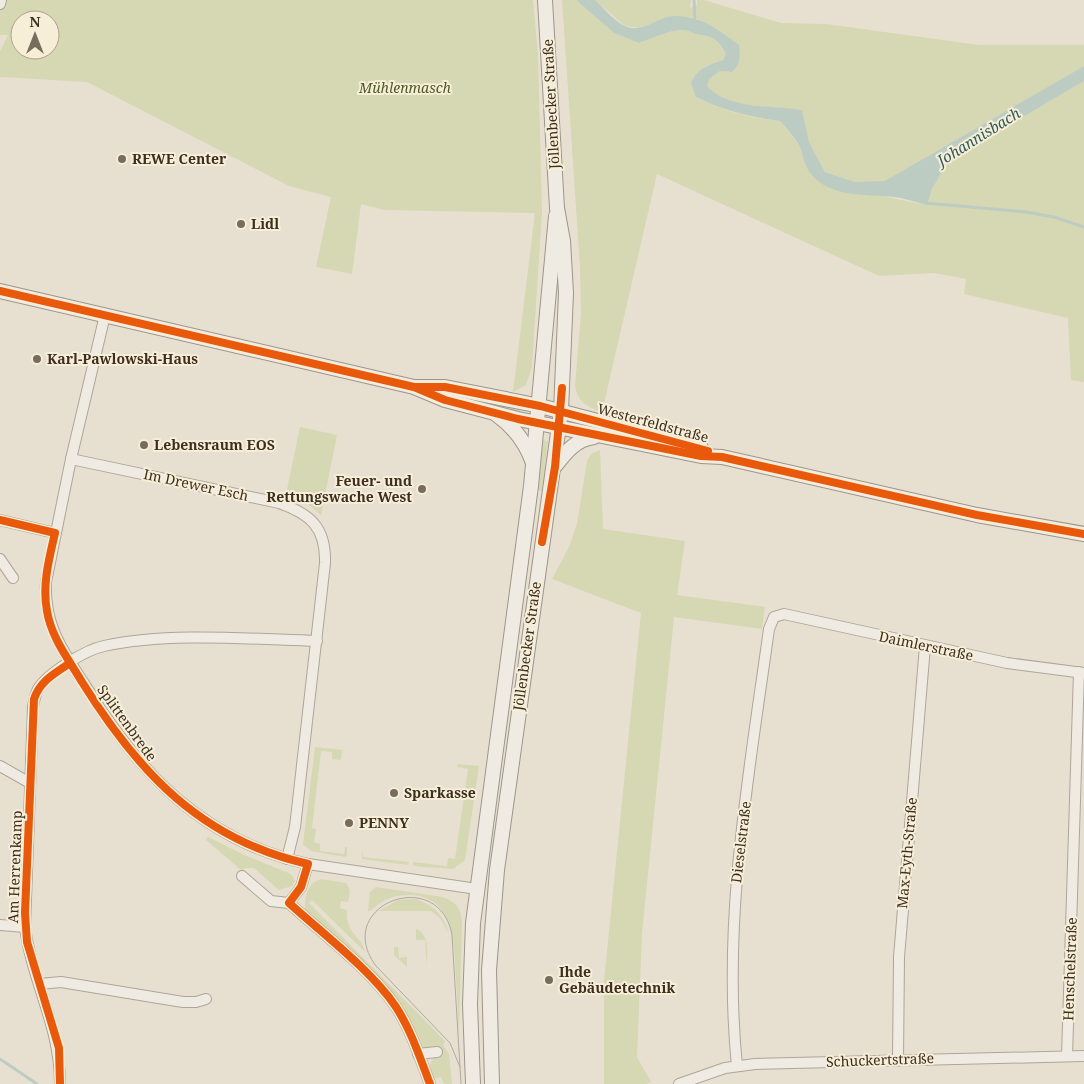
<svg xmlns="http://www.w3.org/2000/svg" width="1084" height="1084" viewBox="0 0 1084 1084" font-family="'Noto Serif',serif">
	<rect width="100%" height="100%" fill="#e7e0d1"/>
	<!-- green -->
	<g fill="#d6d7b3" fill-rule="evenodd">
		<path d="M0 0H533L538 54 542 212 532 367 526 385 513 392 535 213 384 210 361 204 352 274 316 267 331 197 289 186 87 82 0 77V51L8 35H0ZM20 20H50V50H20Z"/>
		<path d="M562 0H576L614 33 639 43C654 38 668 30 684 30 690 31 694 34 700 35 714 36 718 42 726 54L723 60 705 66 696 97C723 111 750 118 780 121L799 145 810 173 852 194H871L927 205 932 189 947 161 1084 81V382L1071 380 1068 318 964 294 966 279 934 273 879 276 657 174 602 412C587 407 578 402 575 386L581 314 580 267Z"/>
		<path d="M595 0H691L690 8 697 5V0H704L781 23 826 24 979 45H1084V66L885 182H855L825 172 809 142 801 110C771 105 729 110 706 86L709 79 720 71 732 72 740 58 696 18 673 16 640 28 625 26Z"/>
		<polygon points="450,394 520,408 519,413 451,397"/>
		<polygon points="300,427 337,435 321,515 307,503 286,494"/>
		<polygon points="542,440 548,441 542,491 536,490"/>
		<polygon points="600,450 603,529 685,541 677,595 765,607 762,629 674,617 642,933 637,1057 651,1082 646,1084 604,1084 604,981 641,613 552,579 569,547 577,524 587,461 591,454"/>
		<polygon points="315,747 342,750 341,760 332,759 332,752 321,751 312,828 316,829 314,842 320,844 320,851 344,854 345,847 347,847 347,855 345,857 311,851 303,844"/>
		<polygon points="458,764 479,766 465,860 453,869 413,866 413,862 447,866 448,858 455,859 468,769 457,767"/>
		<polygon points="208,837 244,855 291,874 295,881 292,886 279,890 254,868 245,868 242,871 206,840"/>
		<polygon points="362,849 363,857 409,862 408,865 362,859"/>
		<path d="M321 879 346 883 350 890 348 902 341 901 340 908 347 910C345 934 362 936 365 952L312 900 309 903 445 1041 443 1045 449 1054 452 1084H444L441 1077 433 1080C429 1068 427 1057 442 1056L441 1047 423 1048 402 1005 305 910C304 898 307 883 321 879Z"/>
		<path d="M376 887 443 897C457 903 462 909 462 925L459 1035C458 1016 457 996 456 977 454 945 455 898 412 895 394 894 383 899 370 911H368L370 892Z"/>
		<path d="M416 899C434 906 444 915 449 934L440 918 431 911H379L398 900Z"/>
		<path d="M416 929C430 934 427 954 427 967L425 940H416Z"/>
		<polygon points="394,947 398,947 399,958 407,957 407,967 394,955"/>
	</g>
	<!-- water -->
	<path fill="#bcccc2" d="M576 0H595C604 8 614 21 625 26 643 34 657 17 673 16 700 15 719 30 739 45 740 57 741 63 732 72L720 71 709 79 707 86C729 110 772 105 802 110L809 142 825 172 855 182 885 181 1084 66V81L948 161 932 189 927 205C918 203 910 200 901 198 871 193 832 200 811 174 804 166 803 154 799 145 794 137 786 128 780 121 750 117 724 111 696 97L691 83C698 68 708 65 723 60L726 54C719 42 714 36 700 35 694 34 690 31 684 30 668 30 654 38 639 43L614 33Z"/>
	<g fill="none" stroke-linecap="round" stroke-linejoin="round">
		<!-- stream -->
		<g stroke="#bcccc2" stroke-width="3">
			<polyline points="694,0 695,22"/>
			<polyline points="925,203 1026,212 1054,217 1084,227"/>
			<polyline points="0,1059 37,1084"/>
		</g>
		<defs>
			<g id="minor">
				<polyline points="0,4 1,0"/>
				<path d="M105 315 71 459 46 582C44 625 62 650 85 685 139 773 203 841 308 864L477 889"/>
				<path d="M71 459 279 503C311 514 326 528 325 563L295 827 287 859"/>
				<polyline points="0,520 55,533"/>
				<polyline points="0,559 13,578"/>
				<polyline points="0,766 30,783"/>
				<path d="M308 864 301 887 289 903C322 933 372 971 396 1007 411 1030 420 1058 430 1084"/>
				<polyline points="242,876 271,901 289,903"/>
				<polyline points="0,925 25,927"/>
				<polyline points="40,984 61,982 183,1002 196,1002 206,999"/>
				<polyline points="418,1054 437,1052"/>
				<polyline points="1067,1056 1079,672"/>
				<polyline points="898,1060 899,957 925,646"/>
				<path d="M737 1066C722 919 749 774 769 629L774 617 784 614 1007 663 1084 673"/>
				<path d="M60 1084C60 1025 32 982 25 927L33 707C34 701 35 695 38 689 48 673 85 650 104 646 169 632 250 639 317 641"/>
				<polyline points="679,1084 725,1068 755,1064 1084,1056"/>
			</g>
			<g id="secondary">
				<polyline points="0,291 414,387 445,400 518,419 701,456 722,457 977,515 1084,534"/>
				<polyline points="415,387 445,387 540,406 701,448"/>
				<path d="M497 415C514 427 526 443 533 463"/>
				<path d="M555 466C566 452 576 439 594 437"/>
				<polyline points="473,1084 470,1004 473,923 531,486 556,216"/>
				<polyline points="492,1084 489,970 497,870 561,411 566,293 563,241 557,208 545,0"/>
			</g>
		</defs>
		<!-- minor casing -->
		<use href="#minor" stroke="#ada599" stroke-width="12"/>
		<!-- secondary casing -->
		<use href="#secondary" stroke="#9c958a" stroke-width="16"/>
		<!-- minor -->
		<use href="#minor" stroke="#efebe3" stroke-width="10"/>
		<!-- secondary -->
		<use href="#secondary" stroke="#efebe3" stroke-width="14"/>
		<!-- tram -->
		<path stroke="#afaaa2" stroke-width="1" d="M460 1067 450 1043 376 966C331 905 439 864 452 935L461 1084"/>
		<defs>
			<g id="cycleway">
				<polyline points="0,291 414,387 445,400 518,419 701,456 722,457 977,515 1084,534"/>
				<polyline points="414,387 445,387 540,406 708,451"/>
				<path d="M0 520 55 533C49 559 42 585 47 611 51 637 69 660 82 682 138 772 201 840 308 864L301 887 289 903C322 933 372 971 396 1007 411 1030 420 1058 430 1084"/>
				<polyline points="542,542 555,467 562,388"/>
				<path d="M60 1084 59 1048 27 942 25 913 34 699C40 681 55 673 70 663"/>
			</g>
		</defs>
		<!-- cycleway casing -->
		<use href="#cycleway" stroke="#f7eed8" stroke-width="11"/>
		<!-- cycleway -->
		<use href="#cycleway" stroke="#e8590c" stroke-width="8"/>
	</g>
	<!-- markers -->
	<g fill="#786c5e" stroke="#f7eed8" stroke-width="2">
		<circle cx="122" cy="159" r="5"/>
		<circle cx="241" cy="224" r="5"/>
		<circle cx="37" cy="359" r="5"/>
		<circle cx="144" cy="445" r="5"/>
		<circle cx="422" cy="489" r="5"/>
		<circle cx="394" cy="793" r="5"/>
		<circle cx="349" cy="823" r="5"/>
		<circle cx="549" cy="980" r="5"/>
	</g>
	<g text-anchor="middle" stroke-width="4" stroke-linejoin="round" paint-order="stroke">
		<!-- park labels -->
		<g font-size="14" font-style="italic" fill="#4d5a26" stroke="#f7eed8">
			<text x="405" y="93">Mühlenmasch</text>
		</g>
		<!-- street labels -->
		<g font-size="14" fill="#3d2e20" stroke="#f7eed8">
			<text transform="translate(551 104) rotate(-93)" y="5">Jöllenbecker Straße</text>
			<text transform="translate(653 423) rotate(15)" y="5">Westerfeldstraße</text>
			<text transform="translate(196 485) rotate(12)" y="5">Im Drewer Esch</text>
			<text transform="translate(527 646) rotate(-82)" y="5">Jöllenbecker Straße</text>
			<text transform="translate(926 646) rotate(12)" y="5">Daimlerstraße</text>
			<text transform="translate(127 723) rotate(54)" y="5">Splittenbrede</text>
			<text transform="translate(741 842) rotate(-83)" y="5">Dieselstraße</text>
			<text transform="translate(907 853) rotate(-85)" y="5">Max-Eyth-Straße</text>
			<text transform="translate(15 867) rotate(-88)" y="5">Am Herrenkamp</text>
			<text transform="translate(1070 969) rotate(-88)" y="5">Henschelstraße</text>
			<text transform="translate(880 1060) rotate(-2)" y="5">Schuckertstraße</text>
		</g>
		<!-- poi labels -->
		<g font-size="14" font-weight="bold" fill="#3d2e20" stroke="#f7eed8" text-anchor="start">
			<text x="132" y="164">REWE Center</text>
			<text x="251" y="229">Lidl</text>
			<text x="47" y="364">Karl-Pawlowski-Haus</text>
			<text x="154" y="450">Lebensraum EOS</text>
			<text x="412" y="486" text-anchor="end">Feuer- und<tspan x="412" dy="16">Rettungswache West</tspan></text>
			<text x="404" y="798">Sparkasse</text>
			<text x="359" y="828">PENNY</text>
			<text x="559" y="977">Ihde<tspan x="559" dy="16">Gebäudetechnik</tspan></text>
		</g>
		<!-- water labels -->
		<g font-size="15" font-style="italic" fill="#2f5d5a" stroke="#f7eed8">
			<text transform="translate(979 137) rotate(-32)" y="5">Johannisbach</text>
		</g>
	</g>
	<!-- north arrow -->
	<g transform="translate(35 35)"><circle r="24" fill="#f7eed8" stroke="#ada18e"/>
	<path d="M0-4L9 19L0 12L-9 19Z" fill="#786c5e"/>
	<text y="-8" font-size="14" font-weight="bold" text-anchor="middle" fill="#3d2e20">N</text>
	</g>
</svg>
